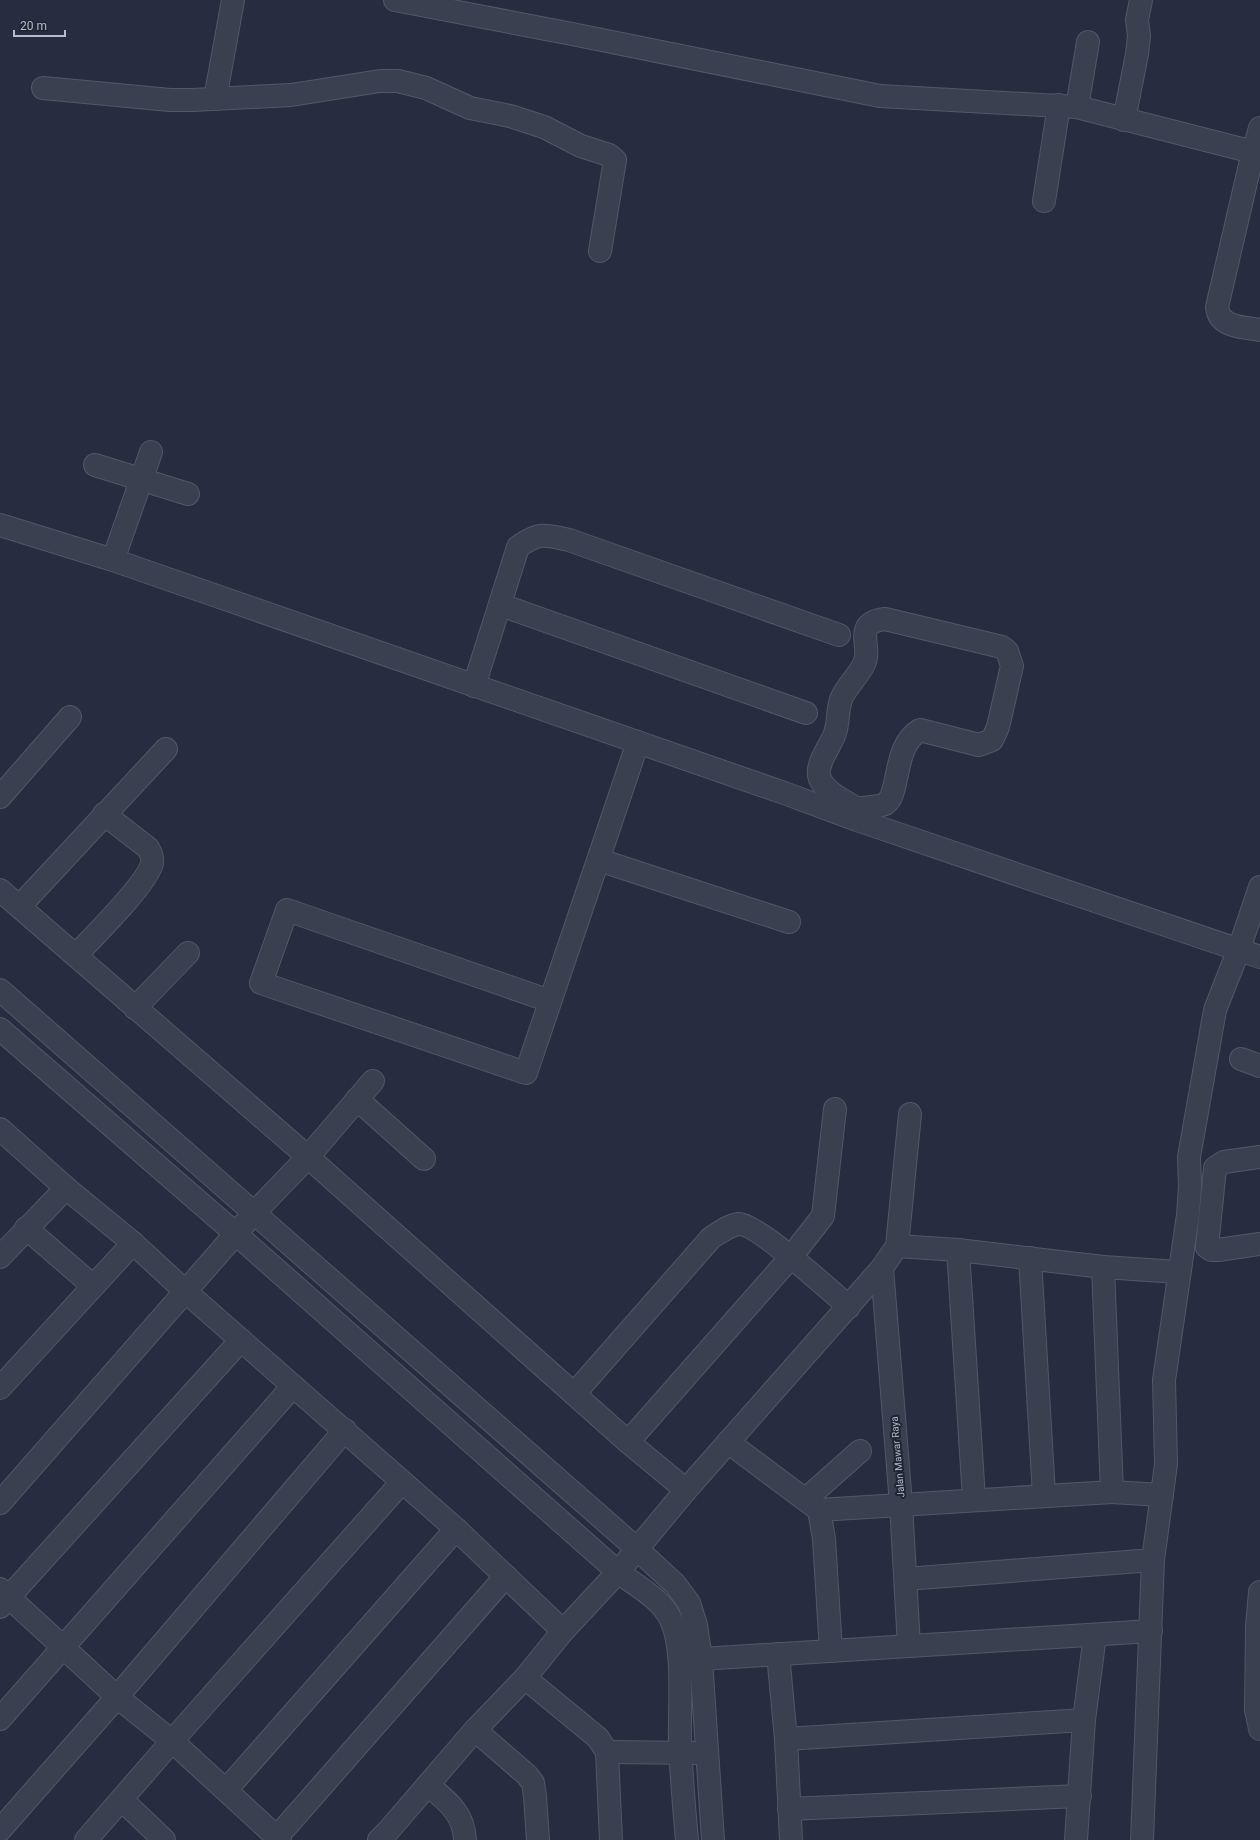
<svg xmlns="http://www.w3.org/2000/svg" width="1260" height="1840" viewBox="0 0 1260 1840" font-family="Roboto,sans-serif">
	<rect width="100%" height="100%" fill="#262d40"/>
	<g fill="none" stroke-linecap="round" stroke-linejoin="round">
		<defs>
			<g id="minor">
				<polyline points="395,0 572,34 880,96 1077,107 1253,152"/>
				<polyline points="43,88 170,100 193,100 291,95 380,81 398,81 426,88 470,108 510,116 544,127 581,146 609,155 615,160 600,251"/>
				<polyline points="215,99 233,0"/>
				<polyline points="1077,107 1088,42"/>
				<polyline points="1124,120 1137,54 1139,36 1137,20 1141,0"/>
				<path d="M1260 128 1253 152 1217 307C1219 328 1244 327 1260 330"/>
				<polyline points="1044,201 1059,105"/>
				<polyline points="95,465 188,494"/>
				<polyline points="0,525 113,560 787,794 857,820 1260,957"/>
				<polyline points="113,560 151,452"/>
				<polyline points="501,605 806,713"/>
				<path d="M885 619 1002 647 1007 651 1012 666 998 727 992 740 979 745 920 730C892 746 901 794 885 804 880 807 865 807 858 809 845 801 827 794 820 779 814 765 831 746 835 733 839 722 837 708 842 697 848 685 858 676 864 664 873 647 851 623 885 619Z"/>
				<path d="M474 686 518 547C540 531 545 535 569 540L839 635"/>
				<polyline points="0,797 70,717"/>
				<polyline points="599,860 789,922"/>
				<polyline points="0,890 308,1157 628,1442 686,1490"/>
				<polyline points="20,906 166,749"/>
				<path d="M76 955C92 938 148 883 152 863 153 857 151 853 148 848L104 814"/>
				<polyline points="0,990 636,1548 675,1584 689,1603 696,1625 701,1659 713,1840"/>
				<polyline points="550,1001 287,910 261,983 526,1073 638,742"/>
				<polyline points="135,1008 188,953"/>
				<path d="M0 1029 236 1234 618 1572C635 1585 662 1599 671 1620 685 1649 679 1707 680 1740 681 1773 684 1807 687 1840"/>
				<polyline points="1241,1059 1260,1066"/>
				<polyline points="357,1099 424,1159"/>
				<polyline points="0,1129 66,1188 133,1243 185,1291 456,1529 563,1631"/>
				<polyline points="1260,1157 1224,1162 1215,1168 1207,1247 1211,1250 1218,1250 1260,1244"/>
				<polyline points="26,1228 92,1285"/>
				<polyline points="897,1246 958,1250 1103,1267 1178,1272"/>
				<polyline points="958,1250 974,1499"/>
				<polyline points="0,1257 66,1188"/>
				<polyline points="1030,1258 1044,1495"/>
				<polyline points="882,1268 901,1504 909,1646"/>
				<polyline points="0,1388 133,1243"/>
				<path d="M574 1394 711 1238C719 1233 729 1225 739 1224 757 1224 832 1292 849 1307"/>
				<polyline points="628,1442 791,1257 823,1216 835,1109"/>
				<polyline points="728,1442 819,1510 824,1539 831,1651"/>
				<polyline points="1112,1492 1162,1495"/>
				<polyline points="806,1499 860,1451"/>
				<polyline points="0,1503 254,1213 308,1157 373,1081"/>
				<polyline points="819,1510 1112,1492 1103,1267"/>
				<polyline points="906,1579 1153,1560"/>
				<polyline points="0,1589 117,1697 172,1741 280,1840"/>
				<polyline points="0,1607 241,1340"/>
				<polyline points="1257,1627 1260,1592"/>
				<polyline points="778,1654 786,1739 791,1840"/>
				<polyline points="701,1659 1151,1631"/>
				<polyline points="525,1678 598,1738 607,1752 611,1840"/>
				<polyline points="1260,1708 1256,1709 1260,1729"/>
				<polyline points="1256,1709 1257,1627 1260,1626"/>
				<polyline points="0,1719 293,1386"/>
				<polyline points="475,1730 527,1775 533,1783 535,1796 538,1840"/>
				<polyline points="786,1739 1084,1720"/>
				<polyline points="607,1752 696,1753"/>
				<path d="M428 1785C447 1801 464 1813 465 1840"/>
				<polyline points="226,1790 456,1529"/>
				<polyline points="122,1800 164,1840"/>
				<polyline points="789,1809 1080,1796"/>
				<polyline points="0,1830 117,1697 345,1430"/>
				<polyline points="277,1837 506,1576"/>
				<polyline points="86,1840 172,1741 402,1482"/>
				<polyline points="379,1840 389,1830 475,1730 525,1678 563,1631 618,1572 686,1490 882,1268 897,1246 910,1114"/>
				<polyline points="1076,1840 1084,1720 1095,1635"/>
				<polyline points="1142,1840 1153,1560 1166,1464 1164,1380 1188,1215 1190,1186 1189,1157 1215,1010 1239,949 1260,887"/>
			</g>
		</defs>
		<!-- minor casing -->
		<use href="#minor" stroke="#525867" stroke-width="24"/>
		<!-- minor -->
		<use href="#minor" stroke="#3a4050" stroke-width="22"/>
	</g>
	<g text-anchor="middle" stroke-width="4" stroke-linejoin="round" paint-order="stroke">
		<!-- street labels -->
		<g font-size="10" fill="#b7bbca" stroke="#1f2535">
			<text transform="translate(897 1457) rotate(-95)" y="4">Jalan Mawar Raya</text>
		</g>
	</g>
	<!-- scale -->
	<path d="M14 30v6h51v-6" fill="none" stroke="#b7bbca" stroke-width="2"/>
	<text x="20" y="30" font-size="12" fill="#b7bbca" stroke="#1f2535" stroke-width="3" paint-order="stroke">20 m</text>
</svg>
